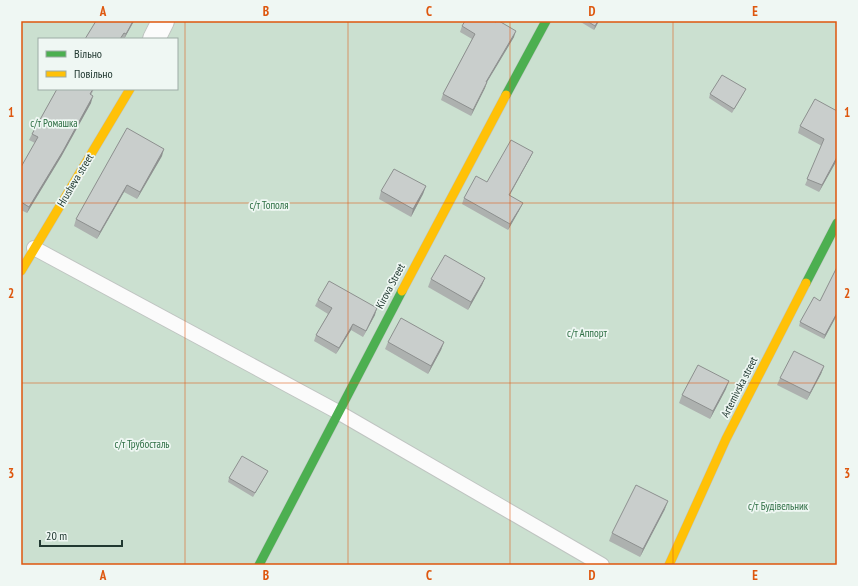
<svg xmlns="http://www.w3.org/2000/svg" width="858" height="586" viewBox="0 0 858 586" font-family="'PT Sans Narrow',sans-serif">
	<rect width="100%" height="100%" fill="#e2e7e4"/>
	<!-- green -->
	<path fill="#cbe0d0" fill-rule="evenodd" d="M21 21H837V565H21ZM39 39H177V89H39Z"/>
	<g fill="none" stroke-linecap="round" stroke-linejoin="round">
		<defs>
			<polyline id="lane" points="34,248 338,412 602,565"/>
			<polyline id="street" points="154,39 163,21"/>
			<g id="fast">
				<polyline points="506,95 546,21"/>
				<polyline points="806,283 837,223"/>
				<polyline points="259,565 402,291"/>
			</g>
			<g id="slow">
				<polyline points="21,271 130,89"/>
				<polyline points="402,291 506,95"/>
				<polyline points="669,565 726,439 806,283"/>
			</g>
		</defs>
		<!-- lane casing -->
		<use href="#lane" stroke="#bfc4c1" stroke-width="16"/>
		<!-- street casing -->
		<use href="#street" stroke="#bfc4c1" stroke-width="24"/>
		<!-- fast casing -->
		<use href="#fast" stroke="#bec5c2" stroke-width="10"/>
		<!-- slow casing -->
		<use href="#slow" stroke="#bec5c2" stroke-width="10"/>
		<!-- lane -->
		<use href="#lane" stroke="#fbfbfb" stroke-width="14"/>
		<!-- street -->
		<use href="#street" stroke="#fbfbfb" stroke-width="22"/>
		<!-- fast -->
		<use href="#fast" stroke="#4caf50" stroke-width="9"/>
		<!-- slow -->
		<use href="#slow" stroke="#ffc107" stroke-width="9"/>
	</g>
	<!-- wall -->
	<g fill="#adb1af">
		<polygon points="96,21 134,21 124,39 85,39"/>
		<polygon points="579,21 599,21 594,30"/>
		<polygon points="462,26 514,37 487,82 485,88 471,116 441,100 443,94 472,39 460,32"/>
		<polygon points="57,89 94,89 91,95 91,103 61,157 27,213 21,210 21,167 35,143 29,140 32,134"/>
		<polygon points="744,93 732,113 709,98 710,94"/>
		<polygon points="837,111 837,160 819,192 805,185 822,146 798,133 800,126"/>
		<polygon points="533,152 530,158 510,195 520,209 508,230 462,204 464,198"/>
		<polygon points="162,156 137,199 124,192 97,239 74,226 76,219"/>
		<polygon points="426,186 423,194 411,217 379,199 381,191"/>
		<polygon points="837,267 837,315 824,339 799,326 800,322 820,301"/>
		<polygon points="485,278 482,285 468,310 428,287 431,279"/>
		<polygon points="318,300 375,315 363,337 351,330 336,354 314,341 316,335 328,314 315,306"/>
		<polygon points="388,342 444,342 441,350 428,374 385,349"/>
		<polygon points="824,366 821,374 807,400 777,385 780,378"/>
		<polygon points="726,389 710,419 679,403 682,395"/>
		<polygon points="268,471 266,475 253,497 228,482 229,478"/>
		<polygon points="665,509 640,557 609,541 612,533"/>
	</g>
	<!-- shaded-wall -->
	<g fill="#8d908f">
		<polygon points="133,21 134,21 124,39 126,34"/>
		<polygon points="598,21 599,21 594,30 595,26"/>
		<polygon points="516,31 514,37 484,87 486,82"/>
		<polygon points="487,82 485,88 471,116 473,110"/>
		<polygon points="93,96 91,103 61,157 27,213 29,207"/>
		<polygon points="164,149 162,156 137,199 140,192"/>
		<polygon points="533,152 530,158 506,201 509,195"/>
		<polygon points="837,157 837,160 819,192 822,185"/>
		<polygon points="127,185 124,192 97,239 100,232"/>
		<polygon points="426,186 423,194 411,217 413,209"/>
		<polygon points="523,203 520,209 508,230 510,224"/>
		<polygon points="485,278 482,285 468,310 471,302"/>
		<polygon points="377,308 375,315 363,337 366,331"/>
		<polygon points="837,313 837,315 824,339 825,335"/>
		<polygon points="353,324 351,330 336,354 339,348"/>
		<polygon points="444,342 441,350 428,374 431,366"/>
		<polygon points="824,366 821,374 807,400 810,393"/>
		<polygon points="729,381 726,389 710,419 713,411"/>
		<polygon points="668,501 665,509 640,557 643,549"/>
	</g>
	<!-- building -->
	<g fill="#c9cecc" stroke="#8d908f">
		<polygon points="96,21 133,21 126,34 124,33 120,39 85,39"/>
		<polygon points="465,21 494,21 496,22 497,21 499,21 516,31 486,82 487,82 473,110 443,94 475,34 462,26"/>
		<polygon points="587,21 598,21 595,26"/>
		<polygon points="722,75 746,89 734,109 710,94"/>
		<polygon points="57,89 93,89 90,94 93,96 63,151 29,207 21,202 21,167 38,137 32,134"/>
		<polygon points="815,99 837,111 837,157 822,185 807,179 824,139 800,126"/>
		<polygon points="127,128 164,149 140,192 127,185 100,232 76,219"/>
		<polygon points="511,140 533,152 509,195 523,203 510,224 464,198 476,176 487,182"/>
		<polygon points="394,169 426,186 413,209 381,191"/>
		<polygon points="445,255 485,278 471,302 431,279"/>
		<polygon points="837,267 837,313 825,335 800,322 814,297 820,301"/>
		<polygon points="329,281 377,308 366,331 353,324 339,348 316,335 332,308 318,300"/>
		<polygon points="401,318 444,342 431,366 388,342"/>
		<polygon points="794,351 824,366 810,393 780,378"/>
		<polygon points="698,365 729,381 713,411 682,395"/>
		<polygon points="242,456 268,471 255,493 229,478"/>
		<polygon points="636,485 668,501 643,549 612,533"/>
	</g>
	<!-- grid -->
	<path fill="none" stroke="#de570e" stroke-width="1" stroke-opacity="0.55" d="M185 21V565M348 21V565M510 21V565M673 21V565M21 203H837M21 383H837"/>
	<g text-anchor="middle" stroke-width="3.5" stroke-linejoin="round" paint-order="stroke">
		<!-- park labels -->
		<g font-size="11" fill="#2d6e43" stroke="#eff7f3">
			<text x="54" y="127">с/т Ромашка</text>
			<text x="269" y="209">с/т Тополя</text>
			<text x="587" y="337">с/т Аппорт</text>
			<text x="142" y="448">с/т Трубосталь</text>
			<text x="778" y="510">с/т Будівельник</text>
		</g>
		<!-- street labels -->
		<g font-size="11" fill="#213931" stroke="#eff7f3">
			<text transform="translate(75 180) rotate(-59)" y="4">Hrusheva street</text>
			<text transform="translate(390 286) rotate(-62)" y="4">Kirova Street</text>
			<text transform="translate(739 387) rotate(-63)" y="4">Artemivska street</text>
		</g>
	</g>
	<!-- border -->
	<rect width="858" height="586" fill="none" stroke="#eff7f3" stroke-width="44"/>
	<!-- legend -->
	<rect x="38" y="38" width="140" height="52" fill="#eff7f3" stroke="#9daba5"/>
	<rect x="46" y="51" width="20" height="6" fill="#4caf50" stroke="#9daba5"/>
	<text x="74" y="58" font-size="12" fill="#213931">Вільно</text>
	<rect x="46" y="71" width="20" height="6" fill="#ffc107" stroke="#9daba5"/>
	<text x="74" y="78" font-size="12" fill="#213931">Повільно</text>
	<!-- scale -->
	<path d="M40 540v6h82v-6" fill="none" stroke="#213931" stroke-width="2"/>
	<text x="46" y="540" font-size="12" fill="#213931" stroke="#eff7f3" stroke-width="3" paint-order="stroke">20 m</text>
	<rect x="22" y="22" width="814" height="542" fill="none" stroke="#de570e" stroke-width="1.5"/>
	<g font-size="13" text-anchor="middle" font-weight="bold" fill="#de570e">
		<text x="103" y="16">A</text>
		<text x="266" y="16">B</text>
		<text x="429" y="16">C</text>
		<text x="592" y="16">D</text>
		<text x="755" y="16">E</text>
		<text x="11" y="117">1</text>
		<text x="847" y="117">1</text>
		<text x="11" y="298">2</text>
		<text x="847" y="298">2</text>
		<text x="11" y="478">3</text>
		<text x="847" y="478">3</text>
		<text x="103" y="580">A</text>
		<text x="266" y="580">B</text>
		<text x="429" y="580">C</text>
		<text x="592" y="580">D</text>
		<text x="755" y="580">E</text>
	</g>
</svg>
